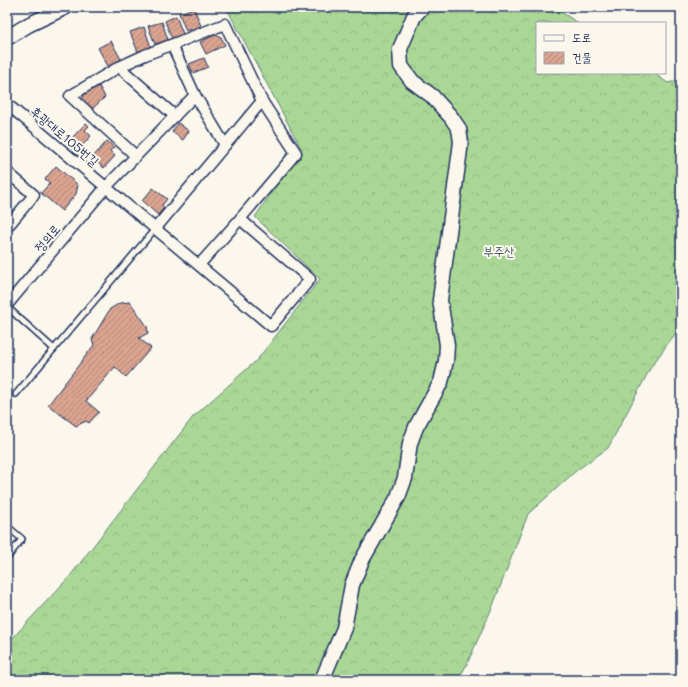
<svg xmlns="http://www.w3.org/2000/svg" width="688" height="687" viewBox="0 0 688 687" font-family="Mali,'Poor Story',sans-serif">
	<defs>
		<pattern id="forest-crowns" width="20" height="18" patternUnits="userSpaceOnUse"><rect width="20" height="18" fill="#aad796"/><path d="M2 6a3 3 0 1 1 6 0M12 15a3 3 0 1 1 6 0" fill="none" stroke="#92b984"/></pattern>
		<pattern id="building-hatch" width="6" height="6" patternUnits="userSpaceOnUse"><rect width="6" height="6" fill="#daa490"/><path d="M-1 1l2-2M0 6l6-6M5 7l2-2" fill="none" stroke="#b08679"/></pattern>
	</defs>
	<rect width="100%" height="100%" fill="#fbf7ec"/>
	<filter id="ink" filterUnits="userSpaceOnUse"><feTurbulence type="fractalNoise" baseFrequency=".025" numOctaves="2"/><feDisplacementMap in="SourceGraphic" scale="8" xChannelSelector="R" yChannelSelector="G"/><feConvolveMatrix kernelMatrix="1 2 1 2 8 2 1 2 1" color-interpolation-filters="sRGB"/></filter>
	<g filter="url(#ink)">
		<!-- forest -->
		<polygon fill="url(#forest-crowns)" stroke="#62837a" points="226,7 556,7 558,10 578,23 537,23 537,73 653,73 668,83 681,80 681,329 675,334 651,367 608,448 577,470 528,514 492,608 467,664 458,680 7,680 7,644 70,576 193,417 257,360 320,279 255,217 301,148"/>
		<!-- building -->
		<g fill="url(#building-hatch)" stroke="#1b2f5e">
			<polygon points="194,8 201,26 186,31 179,13"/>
			<polygon points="176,16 183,34 172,39 165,21"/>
			<polygon points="162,22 168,40 155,44 148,26"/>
			<polygon points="144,27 151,47 138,52 130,32"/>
			<polygon points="215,35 221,37 225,45 206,54 200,42"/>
			<polygon points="111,41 122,61 109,68 98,48"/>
			<polygon points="204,58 208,67 193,73 189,64"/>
			<polygon points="99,86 105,97 91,110 82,101 84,94"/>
			<polygon points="86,123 89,126 85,130 91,136 81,147 72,138"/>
			<polygon points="178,123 189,131 183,140 172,132"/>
			<polygon points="107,141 114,147 110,151 115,156 104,168 92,158"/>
			<polygon points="56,166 78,185 76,194 62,211 41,193 50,183 45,179"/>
			<polygon points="153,188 167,199 162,205 164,208 158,215 142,201"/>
			<polygon points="130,302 147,326 148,333 139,338 151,348 126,377 115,367 86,401 99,412 89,423 86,421 76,426 48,405 94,345 92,339 110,309 120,303"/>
		</g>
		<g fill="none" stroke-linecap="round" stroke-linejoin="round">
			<defs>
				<g id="lane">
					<polyline points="7,307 54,349"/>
					<polyline points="16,394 155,229"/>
					<polyline points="7,526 22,539 7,558"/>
				</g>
				<g id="street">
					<polyline points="172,45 195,95 225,145"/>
					<polyline points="119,67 175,116"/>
					<path d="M7 104C95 178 183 252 271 326L310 279 240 219 296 153 262 101 225 24 145 55 119 67 70 96 136 156 106 187 7 305"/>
					<polyline points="136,156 195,95"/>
					<polyline points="7,172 34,195 7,227"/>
					<polyline points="155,229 262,101"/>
					<polyline points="199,265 240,219"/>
				</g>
				<g id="secondary">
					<polyline points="7,38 28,25 66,7"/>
					<polyline points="322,680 344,628 352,585 362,560 398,497 405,478 410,443 416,427 441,382 446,361 447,345 440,300 461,142 459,129 451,117 432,96 412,81 401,66 400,49 414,16 422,7"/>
				</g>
			</defs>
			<!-- lane casing -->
			<use href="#lane" stroke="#1b2f5e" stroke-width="8"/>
			<!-- street casing -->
			<use href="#street" stroke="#1b2f5e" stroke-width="13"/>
			<!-- secondary casing -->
			<use href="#secondary" stroke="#1b2f5e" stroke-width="17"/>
			<!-- lane -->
			<use href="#lane" stroke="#fbf7ec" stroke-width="5"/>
			<!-- street -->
			<use href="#street" stroke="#fbf7ec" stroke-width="10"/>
			<!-- secondary -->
			<use href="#secondary" stroke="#fbf7ec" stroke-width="14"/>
		</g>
	</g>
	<g text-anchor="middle" stroke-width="4" stroke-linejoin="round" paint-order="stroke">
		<!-- street labels -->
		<g font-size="13" fill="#1b2f5e" stroke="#fbf7ec">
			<text transform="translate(65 136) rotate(40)" y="5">후광대로105번길</text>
			<text transform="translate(47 238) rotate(-50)" y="5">정의로</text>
		</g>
		<!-- park labels -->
		<g font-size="13" fill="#3f596c" stroke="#fbf7ec">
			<text x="499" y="256">부주산</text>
		</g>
	</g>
	<!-- margin -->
	<rect width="688" height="687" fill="none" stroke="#fbf7ec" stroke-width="24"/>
	<rect x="12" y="12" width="664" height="663" fill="none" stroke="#1b2f5e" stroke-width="1.5" filter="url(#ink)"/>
	<!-- legend -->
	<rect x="536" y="22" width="130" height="52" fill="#fbf7ec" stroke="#a1a7b3"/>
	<rect x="544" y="35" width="20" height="6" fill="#fbf7ec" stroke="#a1a7b3"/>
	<text x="572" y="42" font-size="12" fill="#1b2f5e">도로</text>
	<rect x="544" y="52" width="20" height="12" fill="url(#building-hatch)" stroke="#a1a7b3"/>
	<text x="572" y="62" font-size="12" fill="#1b2f5e">건물</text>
</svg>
